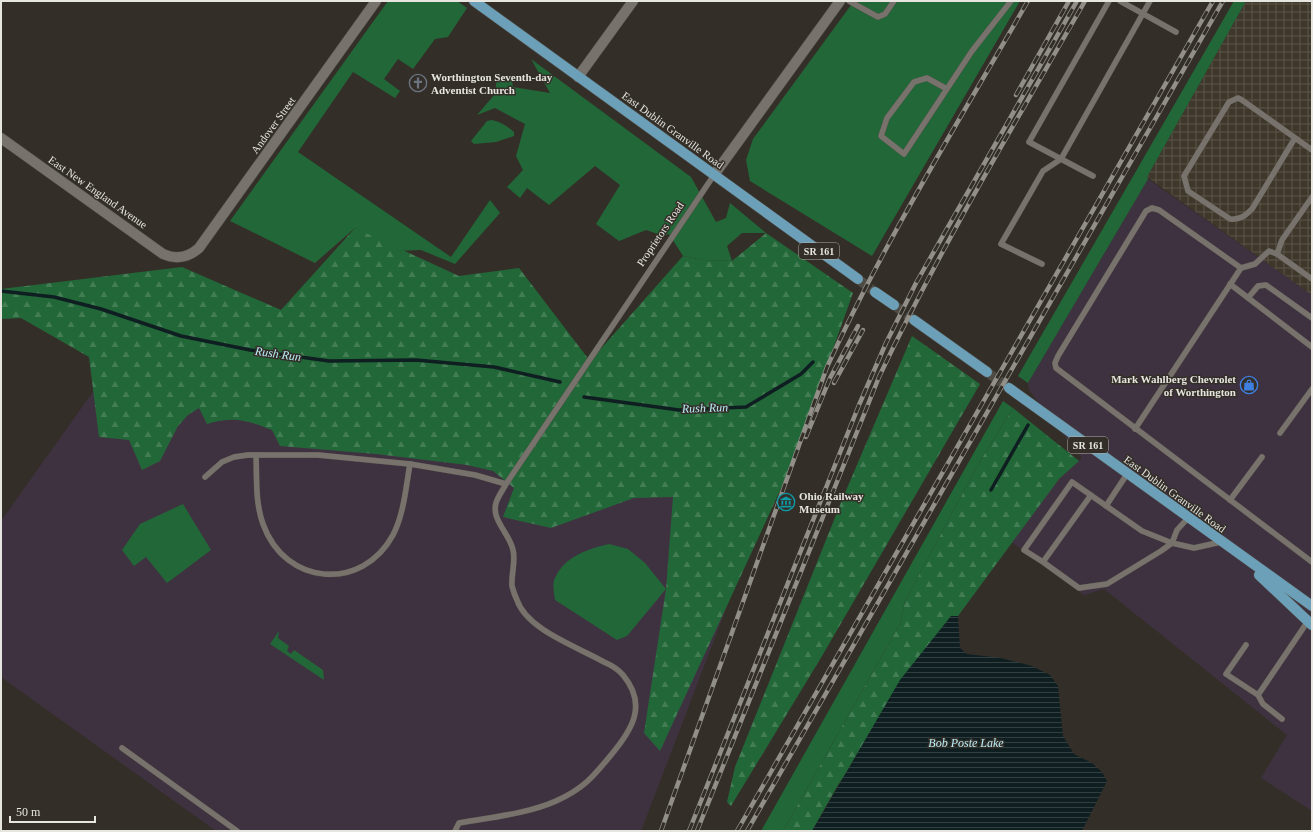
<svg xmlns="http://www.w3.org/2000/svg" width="1313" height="832" viewBox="0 0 1313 832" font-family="'Times New Roman',serif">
	<defs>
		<pattern id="industrial-grid" width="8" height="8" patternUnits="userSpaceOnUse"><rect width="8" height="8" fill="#3f372a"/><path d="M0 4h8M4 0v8" fill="none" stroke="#5b5449"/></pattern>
		<pattern id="forest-firs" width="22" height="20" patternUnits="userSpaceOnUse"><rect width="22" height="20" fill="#226738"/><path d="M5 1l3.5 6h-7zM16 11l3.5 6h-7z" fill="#427d54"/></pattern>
		<pattern id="water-rules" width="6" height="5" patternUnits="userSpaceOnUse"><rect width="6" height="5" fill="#0f1e21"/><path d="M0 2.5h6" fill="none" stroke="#323f41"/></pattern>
	</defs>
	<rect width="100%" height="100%" fill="#332f28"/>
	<!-- commercial -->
	<g fill="#3f3240">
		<polygon points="1148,179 1312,295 1312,811 1261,778 1287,735 1104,589 1084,595 1006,538 1056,477 1082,458 1029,390 1028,383"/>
		<polygon points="182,267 278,336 762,515 641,831 216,831 1,677 1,521"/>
	</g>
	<!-- industrial -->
	<polygon fill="url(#industrial-grid)" points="1246,1 1312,1 1312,295 1147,177"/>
	<!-- green -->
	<g fill="#226738">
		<polygon points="388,1 457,1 467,8 448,37 435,39 413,69 398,59 384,79 400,91 395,98 353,72 298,152 451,257 490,200 500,213 455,264 421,250 396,251 355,228 315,263 230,221"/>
		<polygon points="854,1 1020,1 872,256 750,181 746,160 753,139"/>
		<polygon points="1234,1 1246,1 1147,177 1148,179 1028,383 1018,376"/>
		<polygon points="531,59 691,177 716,222 726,218 730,203 766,233 742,233 727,246 732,261 702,260 683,256 669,234 664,236 646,230 619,241 596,224 620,185 595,166 549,205 527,188 520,198 507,187 523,170 516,156 525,124 495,108 477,115 495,94 497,76 511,76 513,87 550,93"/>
		<path d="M492 120C501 122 507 126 514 132V136L496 142 474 144 471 141 487 121Z"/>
		<polygon points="1003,401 1013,408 979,463 905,601 900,624 783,831 761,831"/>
		<polygon points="183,504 211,550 167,583 146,557 134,566 122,550 140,524"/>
		<path d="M609 544 628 549 645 563 666 589 627 636 617 640 555 600C554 593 552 583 555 578 565 556 588 549 609 544Z"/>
		<polygon points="279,631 278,638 289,646 287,651 291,654 294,650 323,670 324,680 270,644"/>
	</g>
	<!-- forest -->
	<g fill="url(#forest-firs)">
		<path d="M355 228 459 276 519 268 590 361 683 256 702 260 732 261 766 233 853 293 790 469 660 751 644 733 666 589 673 497 634 498 551 528 503 517 514 488 493 471 467 465 376 454 280 446 272 430C247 420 233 416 207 424L199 408 188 415 178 426 160 461 142 470 129 440 99 437 89 357 21 318 1 319V289L182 267 281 310Z"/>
		<polygon points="912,336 980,384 822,656 731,806 727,802 735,767 842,500"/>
		<polygon points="1013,408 1079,461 1059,479 958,616 951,616 838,785 812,831 783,831 900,624 905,601 979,463"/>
	</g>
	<!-- water -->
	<polygon fill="url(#water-rules)" points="951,616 958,616 960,648 967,654 1001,658 1032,666 1050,675 1058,686 1063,736 1074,754 1092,763 1102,772 1107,781 1082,831 812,831 900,680"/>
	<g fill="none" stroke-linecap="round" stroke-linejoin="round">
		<!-- stream -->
		<g stroke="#0f1e21" stroke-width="3.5">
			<polyline points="1,291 54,297 101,309 181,336 250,350 329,361 416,360 494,367 560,382"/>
			<polyline points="584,397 679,410 746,407 801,374 813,362"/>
			<polyline points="991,490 1028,425"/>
		</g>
		<!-- primary-tunnel -->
		<g stroke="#4e4a44" stroke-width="10" stroke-dasharray="10 5" stroke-linecap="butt">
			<polyline points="858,279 875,292"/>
			<polyline points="894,305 914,320"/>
			<polyline points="987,372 1009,388"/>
		</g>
		<defs>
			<g id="service">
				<polyline points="849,1 878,17 885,14 894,1"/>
				<polyline points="1120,1 1176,32"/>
				<polyline points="947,89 927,78 914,82 887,118 881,136 904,154 972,51 1011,1"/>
				<path d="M1295 138 1252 209C1245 216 1240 220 1230 219L1188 191 1184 176 1229 102 1238 98 1242 100 1312 150"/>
				<polyline points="1093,176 1029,142 1109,1"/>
				<polyline points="1277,254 1312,279"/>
				<polyline points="1042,264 1001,244 1043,171 1061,159 1150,1"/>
				<polyline points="1241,268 1255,264 1269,251 1277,254 1282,240 1312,197"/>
				<polyline points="1230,284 1312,347"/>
				<polyline points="1248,298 1258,286 1266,285 1312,318"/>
				<polyline points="1135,429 1241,268 1159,210 1152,208 1146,211 1058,356 1055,363 1056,368 1312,562"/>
				<polyline points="1280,433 1312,389"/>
				<path d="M256 455C257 478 255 502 263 524 285 586 362 592 393 535 404 514 406 486 410 464"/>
				<polyline points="205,477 222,462 234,457 248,455 318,455 410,464 475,475 506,484"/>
				<polyline points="1230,500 1262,457"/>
				<polyline points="1106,506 1127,474"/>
				<polyline points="1188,518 1177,530 1172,543 1194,548 1221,542"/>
				<polyline points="1043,562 1079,588 1107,584 1161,551 1172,543 1142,531 1072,482 1024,550 1043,562 1091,495"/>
				<polyline points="1246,645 1226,674 1258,695 1308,621"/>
				<polyline points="1258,695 1263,704 1282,719"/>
				<polyline points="122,748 237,831"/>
				<path d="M455 831 459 823C491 817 527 814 556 801 583 789 593 777 611 755 632 730 648 705 623 675 618 669 611 665 604 662 578 647 527 630 517 600 515 596 513 590 512 586 511 574 516 561 513 550 510 534 491 520 496 503 498 496 503 490 506 484L714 175"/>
			</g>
			<g id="minor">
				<polyline points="578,77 633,1"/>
				<path d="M1 138 163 254C176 260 189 257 199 248L376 1"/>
			</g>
			<polyline id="tertiary" points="714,175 840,1"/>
			<g id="primary">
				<polyline points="474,1 858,279"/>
				<polyline points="875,292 894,305"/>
				<polyline points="914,320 987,372"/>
				<polyline points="1009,388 1312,606"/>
				<polyline points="1259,575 1312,625"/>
			</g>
		</defs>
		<!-- service casing -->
		<use href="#service" stroke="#504d47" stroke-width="6"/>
		<!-- minor casing -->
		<use href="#minor" stroke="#504d47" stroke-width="11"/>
		<!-- tertiary casing -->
		<use href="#tertiary" stroke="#504d47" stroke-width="11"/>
		<!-- primary casing -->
		<use href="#primary" stroke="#504d47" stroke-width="11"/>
		<!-- service -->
		<use href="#service" stroke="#77726b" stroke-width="5.5"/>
		<!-- minor -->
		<use href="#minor" stroke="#77726b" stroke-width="10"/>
		<!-- tertiary -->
		<use href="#tertiary" stroke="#77726b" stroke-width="10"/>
		<!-- primary -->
		<use href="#primary" stroke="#6c9fb8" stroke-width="10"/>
		<defs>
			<g id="rail">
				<polyline points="1016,95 1069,1"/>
				<polyline points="834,383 863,330"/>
				<polyline points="806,437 830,378 858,326"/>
				<path d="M661 831 827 367C885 240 959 121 1028 1"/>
				<polyline points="689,831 859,405 886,343 916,283 1077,1"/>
				<path d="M697 831 879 377C940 248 1014 125 1085 1"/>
				<polyline points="737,831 1213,1"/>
				<polyline points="747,831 1223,1"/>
			</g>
		</defs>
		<!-- rail casing -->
		<use href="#rail" stroke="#928f89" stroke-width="4.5"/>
		<!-- rail -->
		<use href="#rail" stroke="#332f28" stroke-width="3" stroke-dasharray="9" stroke-linecap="butt"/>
	</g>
	<!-- icons -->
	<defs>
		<symbol id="church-ring" viewBox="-11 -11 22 22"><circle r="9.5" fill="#332f28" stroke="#6b7280" stroke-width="1.5"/><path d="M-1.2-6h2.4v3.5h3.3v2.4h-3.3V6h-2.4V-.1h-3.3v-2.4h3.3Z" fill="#6b7280"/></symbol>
		<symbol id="shop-ring" viewBox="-11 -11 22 22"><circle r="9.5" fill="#332f28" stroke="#3f7fe0" stroke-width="1.5"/><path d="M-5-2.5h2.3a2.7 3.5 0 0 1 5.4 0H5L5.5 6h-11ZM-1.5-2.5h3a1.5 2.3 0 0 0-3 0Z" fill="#3f7fe0"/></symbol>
		<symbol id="museum-ring" viewBox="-11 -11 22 22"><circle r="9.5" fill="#332f28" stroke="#0f9aa8" stroke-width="1.5"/><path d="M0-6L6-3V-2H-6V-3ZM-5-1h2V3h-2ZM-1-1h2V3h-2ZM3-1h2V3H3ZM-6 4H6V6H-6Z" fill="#0f9aa8"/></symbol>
	</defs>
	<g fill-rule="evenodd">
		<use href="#church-ring" x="408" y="73" width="20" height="20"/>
		<use href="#shop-ring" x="1239" y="375" width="20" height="20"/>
		<use href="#museum-ring" x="776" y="492" width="20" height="20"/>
	</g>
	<g text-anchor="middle" stroke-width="3" stroke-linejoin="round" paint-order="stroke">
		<!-- shield labels -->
		<g fill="#332f28" stroke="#b1aea9" stroke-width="1">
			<rect x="799" y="243" width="40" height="16" rx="3"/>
			<rect x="1068" y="437" width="40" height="16" rx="3"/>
		</g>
		<g font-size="10" font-weight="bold" fill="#e7e5e0">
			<text x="819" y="255">SR 161</text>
			<text x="1088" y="449">SR 161</text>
		</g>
		<!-- poi labels -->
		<g font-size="11" font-weight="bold" fill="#e7e5e0" stroke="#332f28" text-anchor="start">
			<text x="431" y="81">Worthington Seventh-day<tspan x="431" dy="13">Adventist Church</tspan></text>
			<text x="1236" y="383" text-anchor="end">Mark Wahlberg Chevrolet<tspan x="1236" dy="13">of Worthington</tspan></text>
			<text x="799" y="500">Ohio Railway<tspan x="799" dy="13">Museum</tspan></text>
		</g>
		<!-- street labels -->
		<g font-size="11" fill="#e7e5e0" stroke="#332f28">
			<text transform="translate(273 125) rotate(-54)" y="4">Andover Street</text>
			<text transform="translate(673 130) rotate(36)" y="4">East Dublin Granville Road</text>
			<text transform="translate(98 192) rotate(35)" y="4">East New England Avenue</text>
			<text transform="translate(660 234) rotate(-56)" y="4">Proprietors Road</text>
			<text transform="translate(1175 494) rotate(36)" y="4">East Dublin Granville Road</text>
		</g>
		<!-- water labels -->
		<g font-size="12" font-style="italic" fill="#b9edf9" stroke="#332f28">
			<text transform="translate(278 354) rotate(8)" y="4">Rush Run</text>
			<text transform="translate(705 408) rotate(-2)" y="4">Rush Run</text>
			<text x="966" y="747">Bob Poste Lake</text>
		</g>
	</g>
	<!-- border -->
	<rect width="1313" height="832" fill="none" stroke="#e7e5e0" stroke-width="4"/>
	<!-- scale -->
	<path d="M10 816v6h85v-6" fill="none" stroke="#e7e5e0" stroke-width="2"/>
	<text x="16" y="816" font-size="12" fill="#e7e5e0" stroke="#332f28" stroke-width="3" paint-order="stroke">50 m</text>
</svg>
